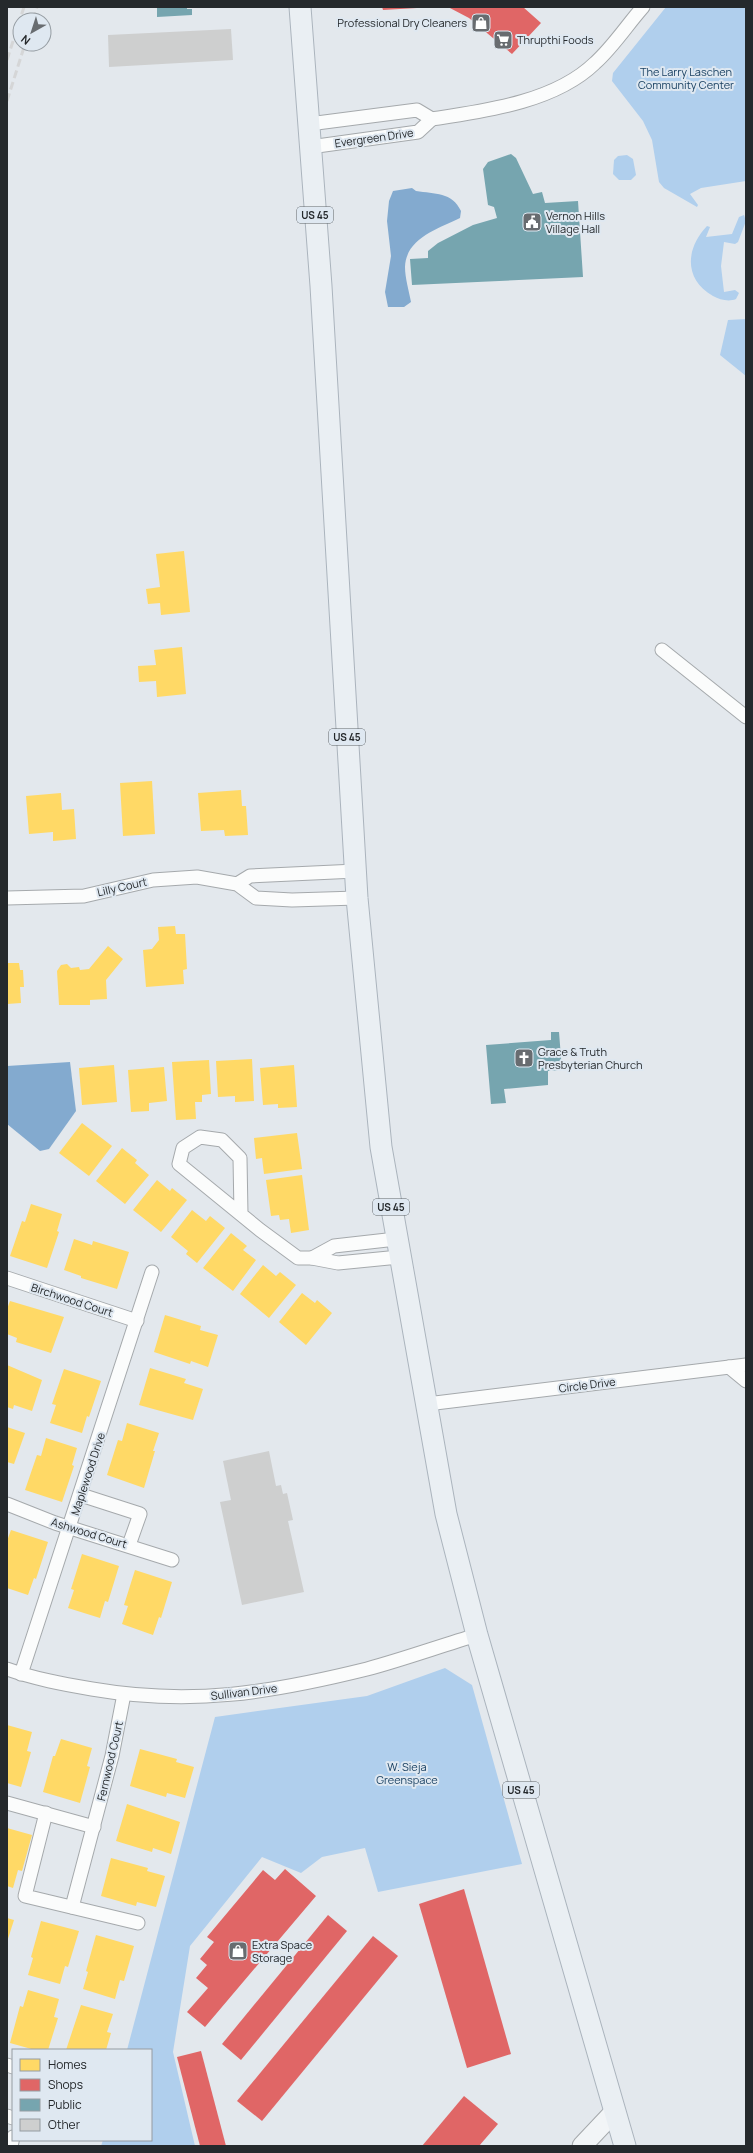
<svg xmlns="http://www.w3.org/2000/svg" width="753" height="2153" viewBox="0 0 753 2153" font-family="Manrope,sans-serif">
	<rect width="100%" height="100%" fill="#e3e8ed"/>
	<!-- green -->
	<g fill="#b0cfed">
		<polygon points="666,7 746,7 746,181 701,188 690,194 698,205 697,207 664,188 659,182 652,140 643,121 612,81 613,73"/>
		<polygon points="627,155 633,159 636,175 631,180 619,180 613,174 614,160 618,156"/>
		<path d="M744 215 746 221 738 242 735 244 724 242 721 266 724 292 735 290 739 293 736 299C729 302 720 300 713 296 683 279 686 248 707 226L710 227 706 237 732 234 739 217Z"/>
		<polygon points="746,319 746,376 720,355 728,320"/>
		<polygon points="445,1668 472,1685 522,1864 378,1892 365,1848 322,1857 301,1873 262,1857 190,1946 173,2052 195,2146 101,2146 103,2140 151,2140 151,2050 127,2050 215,1717 367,1696"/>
	</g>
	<!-- water -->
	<g fill="#83aacf">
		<path d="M412 188 416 191C435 194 452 192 461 211L460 218C438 229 406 238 405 267 405 278 409 291 411 302L404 307H388L385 292 391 256 387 221 389 201 393 191Z"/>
		<polygon points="70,1062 76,1111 49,1149 40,1151 7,1124 7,1066"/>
	</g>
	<!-- homes -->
	<g fill="#ffd966">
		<polygon points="184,551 190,612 161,615 160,603 148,604 146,589 160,587 156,554"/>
		<polygon points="182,647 186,694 157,697 156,681 139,682 138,666 156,665 154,650"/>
		<polygon points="152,781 155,834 123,836 120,783"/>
		<polygon points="241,790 242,806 246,806 248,835 225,836 224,830 201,831 198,793"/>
		<polygon points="61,793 62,810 74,809 76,839 53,841 53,832 29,834 26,796"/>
		<polygon points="175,926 176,934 185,934 187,969 183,970 184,984 146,987 143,950 152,949 159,940 158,927"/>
		<polygon points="108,946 123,959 106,980 107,999 90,1000 90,1005 59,1005 57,971 61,965 67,964 71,968 79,967 80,970 89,969"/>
		<polygon points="7,963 19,963 20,970 23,970 24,987 20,987 21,1003 7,1004"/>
		<polygon points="252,1059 254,1101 235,1102 235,1096 218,1097 216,1061"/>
		<polygon points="209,1060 211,1094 202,1095 202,1102 195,1102 196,1119 176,1120 172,1062"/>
		<polygon points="114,1065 117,1102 82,1105 79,1068"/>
		<polygon points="294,1065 297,1107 278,1108 278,1104 263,1105 260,1068"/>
		<polygon points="164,1067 167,1101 149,1103 149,1111 131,1112 128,1070"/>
		<polygon points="82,1123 112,1146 89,1176 59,1153"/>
		<polygon points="297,1133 302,1169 264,1174 262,1158 256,1159 254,1138"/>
		<polygon points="122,1148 137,1160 135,1163 149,1175 125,1204 96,1181"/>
		<polygon points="302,1175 309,1230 291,1233 289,1219 280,1220 279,1215 271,1216 266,1180"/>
		<polygon points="157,1180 170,1191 172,1188 187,1200 161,1232 133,1210"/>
		<polygon points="31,1204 62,1214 57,1231 59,1232 47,1268 10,1256 22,1221 25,1222"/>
		<polygon points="192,1210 206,1221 210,1216 225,1228 197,1263 186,1254 188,1251 171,1237"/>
		<polygon points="231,1233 247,1246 243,1250 256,1260 233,1291 203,1268"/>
		<polygon points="74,1239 92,1245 93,1241 129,1252 117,1289 81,1278 81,1276 64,1270"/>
		<polygon points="263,1265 276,1276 280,1272 296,1285 269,1318 240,1294"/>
		<polygon points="302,1293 315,1303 317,1300 332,1313 306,1345 279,1322"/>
		<polygon points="10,1301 64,1317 51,1353 16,1342 17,1338 7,1334 7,1309"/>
		<polygon points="165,1315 201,1326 200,1330 218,1335 208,1367 191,1361 190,1364 154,1352"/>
		<polygon points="7,1365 42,1380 32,1411 14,1405 13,1409 7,1407"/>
		<polygon points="150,1368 186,1379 184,1383 203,1389 193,1420 139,1405"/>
		<polygon points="64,1369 101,1381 89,1417 87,1416 82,1433 50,1423 56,1405 52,1404"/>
		<polygon points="127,1423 159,1433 153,1451 155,1451 144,1488 107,1475 118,1440 122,1441"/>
		<polygon points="7,1427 25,1433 14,1464 7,1462"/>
		<polygon points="46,1438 77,1448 72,1465 74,1466 62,1502 25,1490 37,1455 41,1456"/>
		<polygon points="11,1530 48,1542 36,1579 34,1578 28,1595 7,1588 7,1541"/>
		<polygon points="82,1554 119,1566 108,1602 105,1601 100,1618 68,1608 74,1590 71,1589"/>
		<polygon points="135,1570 172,1582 161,1618 159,1617 153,1635 122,1624 128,1606 124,1605"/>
		<polygon points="7,1725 32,1732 27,1751 31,1752 21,1787 7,1783"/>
		<polygon points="61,1739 92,1748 87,1766 90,1767 80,1803 43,1792 53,1756 55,1756"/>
		<polygon points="140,1749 177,1759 176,1762 194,1767 185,1798 167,1793 166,1797 130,1786"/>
		<polygon points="127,1804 180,1822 171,1854 153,1848 152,1852 116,1841"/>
		<polygon points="7,1828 32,1835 22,1871 18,1870 13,1888 7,1886"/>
		<polygon points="111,1858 148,1868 147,1871 165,1876 156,1907 137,1902 136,1906 101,1896"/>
		<polygon points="7,1918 14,1920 7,1942"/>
		<polygon points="41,1921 79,1931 68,1967 65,1966 60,1984 28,1975 33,1958 31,1957"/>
		<polygon points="96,1935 134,1946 124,1981 120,1980 115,1999 83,1989 88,1972 86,1971"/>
		<polygon points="28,1990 59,1999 54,2017 58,2018 48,2050 35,2050 10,2043 20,2006 23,2007"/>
		<polygon points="81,2005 113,2014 107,2032 111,2033 106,2050 66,2050"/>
	</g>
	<!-- shops -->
	<g fill="#e06666">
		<polygon points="382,7 417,7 417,8 383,10"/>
		<polygon points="448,7 523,7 541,23 512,54 469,18"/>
		<polygon points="285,1869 316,1896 205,2027 187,2012 208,1988 196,1978 207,1965 200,1959 214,1942 207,1937 263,1870 275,1880"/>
		<polygon points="464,1889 511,2054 467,2068 419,1904"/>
		<polygon points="328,1915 347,1931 241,2060 222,2044"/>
		<polygon points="373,1936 398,1956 262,2121 237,2101"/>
		<polygon points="201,2051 226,2146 200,2146 177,2057"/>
		<polygon points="464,2096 498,2124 479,2146 422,2146"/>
	</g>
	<!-- public -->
	<g fill="#76a5af">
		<polygon points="157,7 187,7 187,9 192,9 192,15 157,17"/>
		<polygon points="511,154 516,158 533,194 542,192 545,203 578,201 583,277 412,285 410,259 428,258 428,251 438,243 473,225 497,218 494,207 488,205 483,169 488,162"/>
		<polygon points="551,1032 559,1032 562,1070 548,1071 548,1085 504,1089 506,1103 491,1104 486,1045 551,1040"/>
	</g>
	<!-- building -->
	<g fill="#cecfcf">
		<polygon points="231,29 233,60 109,67 108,35"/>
		<polygon points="269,1451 276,1486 281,1485 283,1494 287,1493 293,1520 288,1521 304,1592 242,1605 220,1502 231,1500 223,1461"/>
	</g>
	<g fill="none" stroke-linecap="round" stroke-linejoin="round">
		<defs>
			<g id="minor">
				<path d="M432 119C485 111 555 102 595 63 613 47 627 25 643 7"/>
				<polyline points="309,124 417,110 432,119 418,132 310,147"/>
				<polyline points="662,650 746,717"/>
				<polyline points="237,884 250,876 356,871"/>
				<polyline points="7,898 84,896 153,880 197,877 237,884 256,898 292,900 357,898"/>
				<polyline points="241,1214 240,1158 222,1140 200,1137 183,1148 179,1164 260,1230 298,1258 312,1258"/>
				<polyline points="396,1239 334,1246 312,1258 338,1263 399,1257"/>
				<polyline points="7,1278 137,1321"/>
				<polyline points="729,1367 746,1381"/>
				<polyline points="427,1404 746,1365"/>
				<polyline points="81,1495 140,1514 129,1545"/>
				<polyline points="7,1504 55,1523 172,1560"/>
				<path d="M7 1669C35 1679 63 1684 92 1689 191 1706 270 1693 367 1669 404 1659 440 1646 477 1635"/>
				<polyline points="21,1674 152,1272"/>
				<polyline points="7,1803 94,1827"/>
				<polyline points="46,1813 25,1896 138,1923"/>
				<polyline points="72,1907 112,1756 124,1694"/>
				<polyline points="7,2065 13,2067"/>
				<polyline points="7,2116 13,2118"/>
				<polyline points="11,2146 13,2137"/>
			</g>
			<polyline id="secondary" points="582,2146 615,2111"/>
			<polyline id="primary" points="300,7 321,286 357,898 381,1147 446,1514 477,1635 625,2146"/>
		</defs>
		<!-- minor casing -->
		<use href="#minor" stroke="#a5a9ac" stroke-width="15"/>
		<!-- secondary casing -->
		<use href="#secondary" stroke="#a5a9ac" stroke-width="21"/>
		<!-- primary casing -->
		<use href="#primary" stroke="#abb4bd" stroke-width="23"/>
		<!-- minor -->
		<use href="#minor" stroke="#fbfcfc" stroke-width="13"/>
		<!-- secondary -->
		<use href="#secondary" stroke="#f2f5f7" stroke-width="19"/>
		<!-- primary -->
		<use href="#primary" stroke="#eaeff3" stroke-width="21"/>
		<!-- rail -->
		<g stroke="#d5d6d7" stroke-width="3" stroke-dasharray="8 4" stroke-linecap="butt">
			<polyline points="33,20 37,7"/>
			<polyline points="7,60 24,7"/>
			<polyline points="7,101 25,44"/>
		</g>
	</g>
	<!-- icons -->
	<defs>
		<symbol id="shop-square" viewBox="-11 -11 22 22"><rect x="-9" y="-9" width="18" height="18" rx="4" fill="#686c70" stroke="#dfe8f1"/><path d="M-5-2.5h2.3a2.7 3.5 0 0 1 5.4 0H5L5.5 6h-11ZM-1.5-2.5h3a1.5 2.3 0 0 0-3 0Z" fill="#fff"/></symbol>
		<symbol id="supermarket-square" viewBox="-11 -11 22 22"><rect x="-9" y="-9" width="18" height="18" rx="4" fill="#686c70" stroke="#dfe8f1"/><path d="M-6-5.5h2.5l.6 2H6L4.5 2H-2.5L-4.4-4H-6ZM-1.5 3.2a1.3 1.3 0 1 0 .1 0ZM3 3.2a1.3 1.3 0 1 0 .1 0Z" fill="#fff"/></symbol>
		<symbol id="civic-square" viewBox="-11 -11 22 22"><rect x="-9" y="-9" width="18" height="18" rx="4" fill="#686c70" stroke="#dfe8f1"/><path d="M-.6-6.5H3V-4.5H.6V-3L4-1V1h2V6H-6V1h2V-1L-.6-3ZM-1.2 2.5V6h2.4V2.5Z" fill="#fff"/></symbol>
		<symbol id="church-square" viewBox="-11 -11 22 22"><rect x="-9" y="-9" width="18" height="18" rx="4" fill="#686c70" stroke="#dfe8f1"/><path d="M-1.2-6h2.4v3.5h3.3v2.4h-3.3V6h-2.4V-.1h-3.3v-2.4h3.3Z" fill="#fff"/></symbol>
	</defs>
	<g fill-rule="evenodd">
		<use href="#shop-square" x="470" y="12" width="22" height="22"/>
		<use href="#supermarket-square" x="492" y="29" width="22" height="22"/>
		<use href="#civic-square" x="521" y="211" width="22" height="22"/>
		<use href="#church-square" x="513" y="1047" width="22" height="22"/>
		<use href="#shop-square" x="227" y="1940" width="22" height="22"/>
	</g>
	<g text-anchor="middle" stroke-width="4" stroke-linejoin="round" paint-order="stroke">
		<!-- shield labels -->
		<g fill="#dfe8f1" stroke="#5d6267" stroke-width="1">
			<rect x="297" y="207" width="36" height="16" rx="3"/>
			<rect x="329" y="729" width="36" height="16" rx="3"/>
			<rect x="373" y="1199" width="36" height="16" rx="3"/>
			<rect x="503" y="1782" width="36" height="16" rx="3"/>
		</g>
		<g font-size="10" font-weight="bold" fill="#25292c">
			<text x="315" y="219">US 45</text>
			<text x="347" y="741">US 45</text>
			<text x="391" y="1211">US 45</text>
			<text x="521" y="1794">US 45</text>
		</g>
		<!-- poi labels -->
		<g font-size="11" fill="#25292c" stroke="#dfe8f1" text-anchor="start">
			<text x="467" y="27" text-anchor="end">Professional Dry Cleaners</text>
			<text x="517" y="44">Thrupthi Foods</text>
			<text x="546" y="220">Vernon Hills<tspan x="546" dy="13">Village Hall</tspan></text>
			<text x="538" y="1056">Grace &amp; Truth<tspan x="538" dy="13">Presbyterian Church</tspan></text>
			<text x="252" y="1949">Extra Space<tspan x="252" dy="13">Storage</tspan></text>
		</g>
		<!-- park labels -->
		<g font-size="11" fill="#143c5e" stroke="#dfe8f1">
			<text x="686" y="76">The Larry Laschen<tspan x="686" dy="13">Community Center</tspan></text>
			<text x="407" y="1771">W. Sieja<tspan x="407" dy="13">Greenspace</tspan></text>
		</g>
		<!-- street labels -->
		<g font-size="11" fill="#25292c" stroke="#dfe8f1">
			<text transform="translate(374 138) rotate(-8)" y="4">Evergreen Drive</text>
			<text transform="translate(122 887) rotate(-13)" y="4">Lilly Court</text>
			<text transform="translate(72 1300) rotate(18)" y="4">Birchwood Court</text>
			<text transform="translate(587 1385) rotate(-7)" y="4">Circle Drive</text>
			<text transform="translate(88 1474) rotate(-72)" y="4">Maplewood Drive</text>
			<text transform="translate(89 1533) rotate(17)" y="4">Ashwood Court</text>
			<text transform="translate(244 1692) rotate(-7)" y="4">Sullivan Drive</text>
			<text transform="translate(110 1761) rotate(-77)" y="4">Fernwood Court</text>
		</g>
	</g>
	<!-- border -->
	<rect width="753" height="2153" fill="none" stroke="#25292c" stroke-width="16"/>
	<!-- legend -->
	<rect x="12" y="2049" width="140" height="92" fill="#dfe8f1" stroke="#959ca2"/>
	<rect x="20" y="2059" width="20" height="12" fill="#ffd966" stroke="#959ca2"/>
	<text x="48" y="2069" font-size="12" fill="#25292c">Homes</text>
	<rect x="20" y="2079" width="20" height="12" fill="#e06666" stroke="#959ca2"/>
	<text x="48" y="2089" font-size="12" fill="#25292c">Shops</text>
	<rect x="20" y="2099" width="20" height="12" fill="#76a5af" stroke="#959ca2"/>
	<text x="48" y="2109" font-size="12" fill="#25292c">Public</text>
	<rect x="20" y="2119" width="20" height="12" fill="#cecfcf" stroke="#959ca2"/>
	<text x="48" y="2129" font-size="12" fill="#25292c">Other</text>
	<!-- north arrow -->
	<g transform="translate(32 32) rotate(219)"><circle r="19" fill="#dfe8f1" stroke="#959ca2"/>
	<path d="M0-3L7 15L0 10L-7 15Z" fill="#686c70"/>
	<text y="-6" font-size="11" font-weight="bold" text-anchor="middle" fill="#25292c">N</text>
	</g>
</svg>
